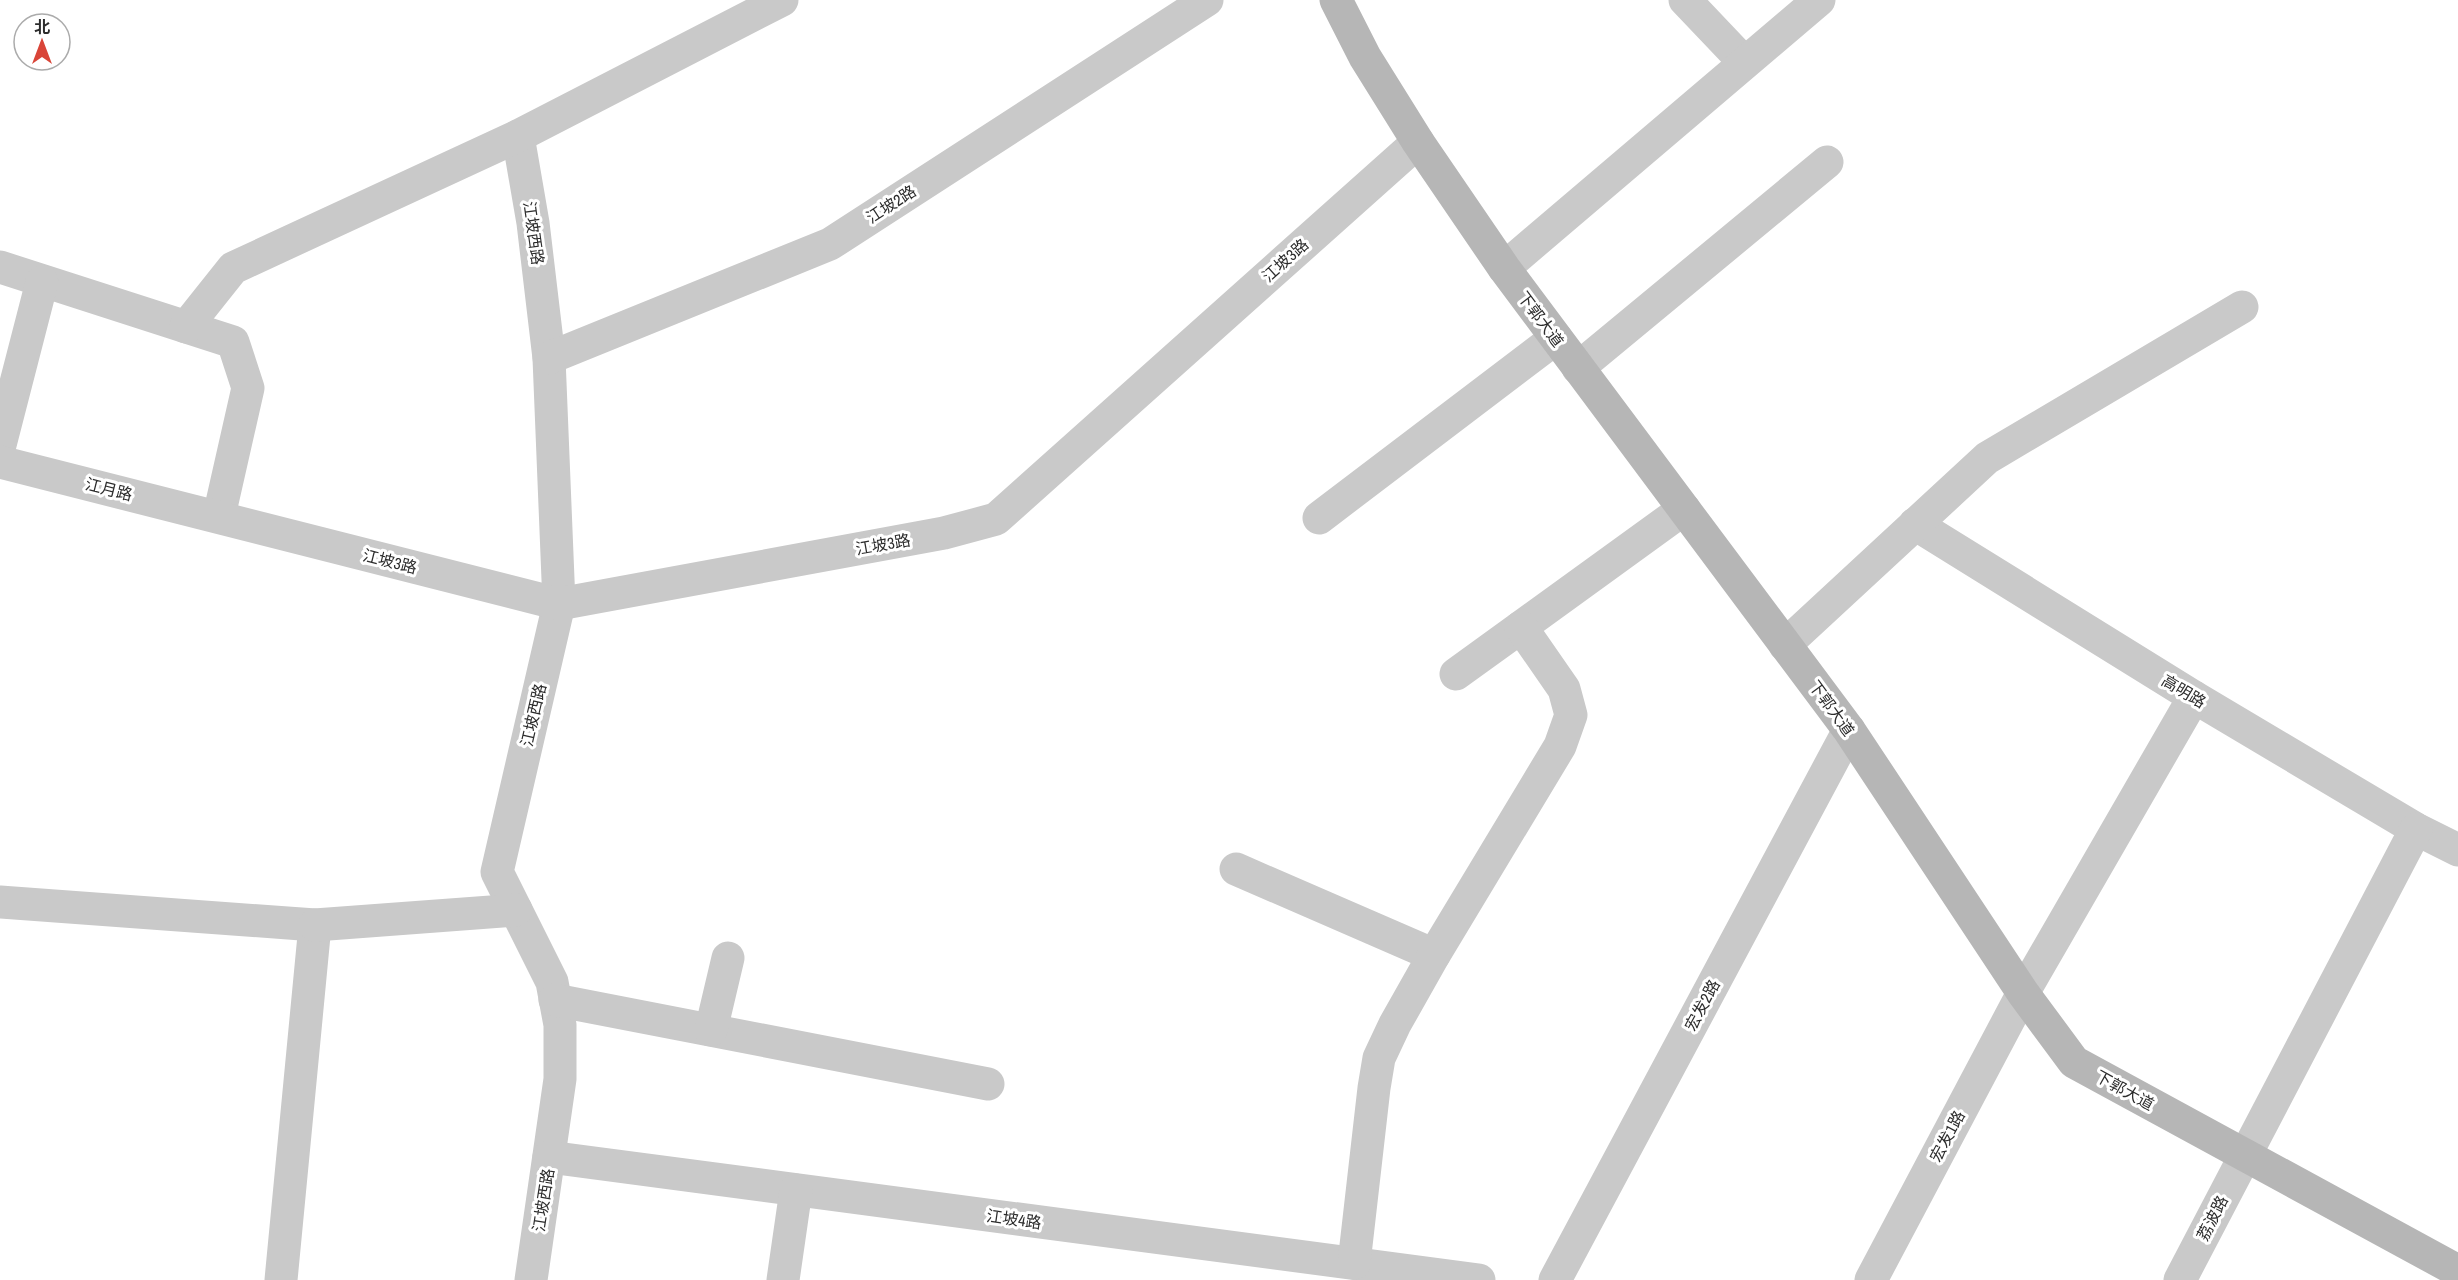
<svg xmlns="http://www.w3.org/2000/svg" width="2458" height="1280" viewBox="0 0 2458 1280" font-family="'Archivo Narrow','Noto Sans SC',sans-serif">
	<rect width="100%" height="100%" fill="#fff"/>
	<g fill="none" stroke-linecap="round" stroke-linejoin="round">
		<!-- minor -->
		<g stroke="#c9c9c9" stroke-width="33">
			<polyline points="1685,0 1744,62"/>
			<polyline points="518,136 533,223 549,358 559,604 497,872 552,982 560,1025 560,1079 531,1280"/>
			<polyline points="0,267 233,342 248,388 219,516"/>
			<polyline points="1504,268 1819,0"/>
			<polyline points="186,327 233,268 518,136 782,0"/>
			<polyline points="549,358 830,244 1207,0"/>
			<polyline points="1578,368 1827,162"/>
			<polyline points="0,445 42,282"/>
			<polyline points="0,462 559,604 944,533 996,519 1418,142"/>
			<polyline points="1319,518 1556,338"/>
			<polyline points="1915,524 2194,697 2416,829 2458,850"/>
			<polyline points="1785,645 1987,458 2242,307"/>
			<polyline points="1456,674 1684,509"/>
			<polyline points="1236,869 1434,955"/>
			<polyline points="0,902 315,925 281,1280"/>
			<polyline points="315,925 516,910"/>
			<polyline points="555,1000 988,1084"/>
			<polyline points="711,1030 728,958"/>
			<polyline points="549,1157 1479,1280"/>
			<polyline points="1354,1263 1374,1088 1379,1058 1395,1024 1434,955 1560,746 1571,715 1564,689 1521,627"/>
			<polyline points="783,1280 796,1190"/>
			<polyline points="1555,1280 1849,730"/>
			<polyline points="1871,1280 2023,993 2194,697"/>
			<polyline points="2180,1280 2416,829"/>
		</g>
		<!-- secondary -->
		<polyline stroke="#b6b6b6" stroke-width="33" points="1336,0 1365,57 1418,142 1504,268 1849,730 2023,993 2074,1062 2458,1271"/>
	</g>
	<g text-anchor="middle" stroke-width="6" stroke-linejoin="round" paint-order="stroke">
		<!-- street labels -->
		<g font-size="16" fill="#2c2c2c" stroke="#fff">
			<text transform="translate(891 204) rotate(-33)" y="6">江坡2路</text>
			<text transform="translate(534 233) rotate(82)" y="6">江坡西路</text>
			<text transform="translate(1285 260) rotate(-42)" y="6">江坡3路</text>
			<text transform="translate(1541 319) rotate(53)" y="6">下郭大道</text>
			<text transform="translate(109 489) rotate(14)" y="6">江月路</text>
			<text transform="translate(883 544) rotate(-10)" y="6">江坡3路</text>
			<text transform="translate(390 561) rotate(14)" y="6">江坡3路</text>
			<text transform="translate(2184 691) rotate(31)" y="6">高明路</text>
			<text transform="translate(1832 708) rotate(54)" y="6">下郭大道</text>
			<text transform="translate(533 715) rotate(-77)" y="6">江坡西路</text>
			<text transform="translate(1702 1005) rotate(-62)" y="6">宏发2路</text>
			<text transform="translate(2125 1090) rotate(29)" y="6">下郭大道</text>
			<text transform="translate(1947 1136) rotate(-62)" y="6">宏发1路</text>
			<text transform="translate(543 1200) rotate(-81)" y="6">江坡西路</text>
			<text transform="translate(2212 1218) rotate(-63)" y="6">荔波路</text>
			<text transform="translate(1014 1219) rotate(8)" y="6">江坡4路</text>
		</g>
	</g>
	<!-- north arrow -->
	<g transform="translate(42 42)"><circle r="28" fill="#ffffff" stroke="#ababab" stroke-width="1.5"/>
	<path d="M0-4.5L10 22L0 15L-10 22Z" fill="#d94538"/>
	<text y="-9" font-size="16" font-weight="bold" text-anchor="middle" fill="#2c2c2c">北</text>
	</g>
</svg>
